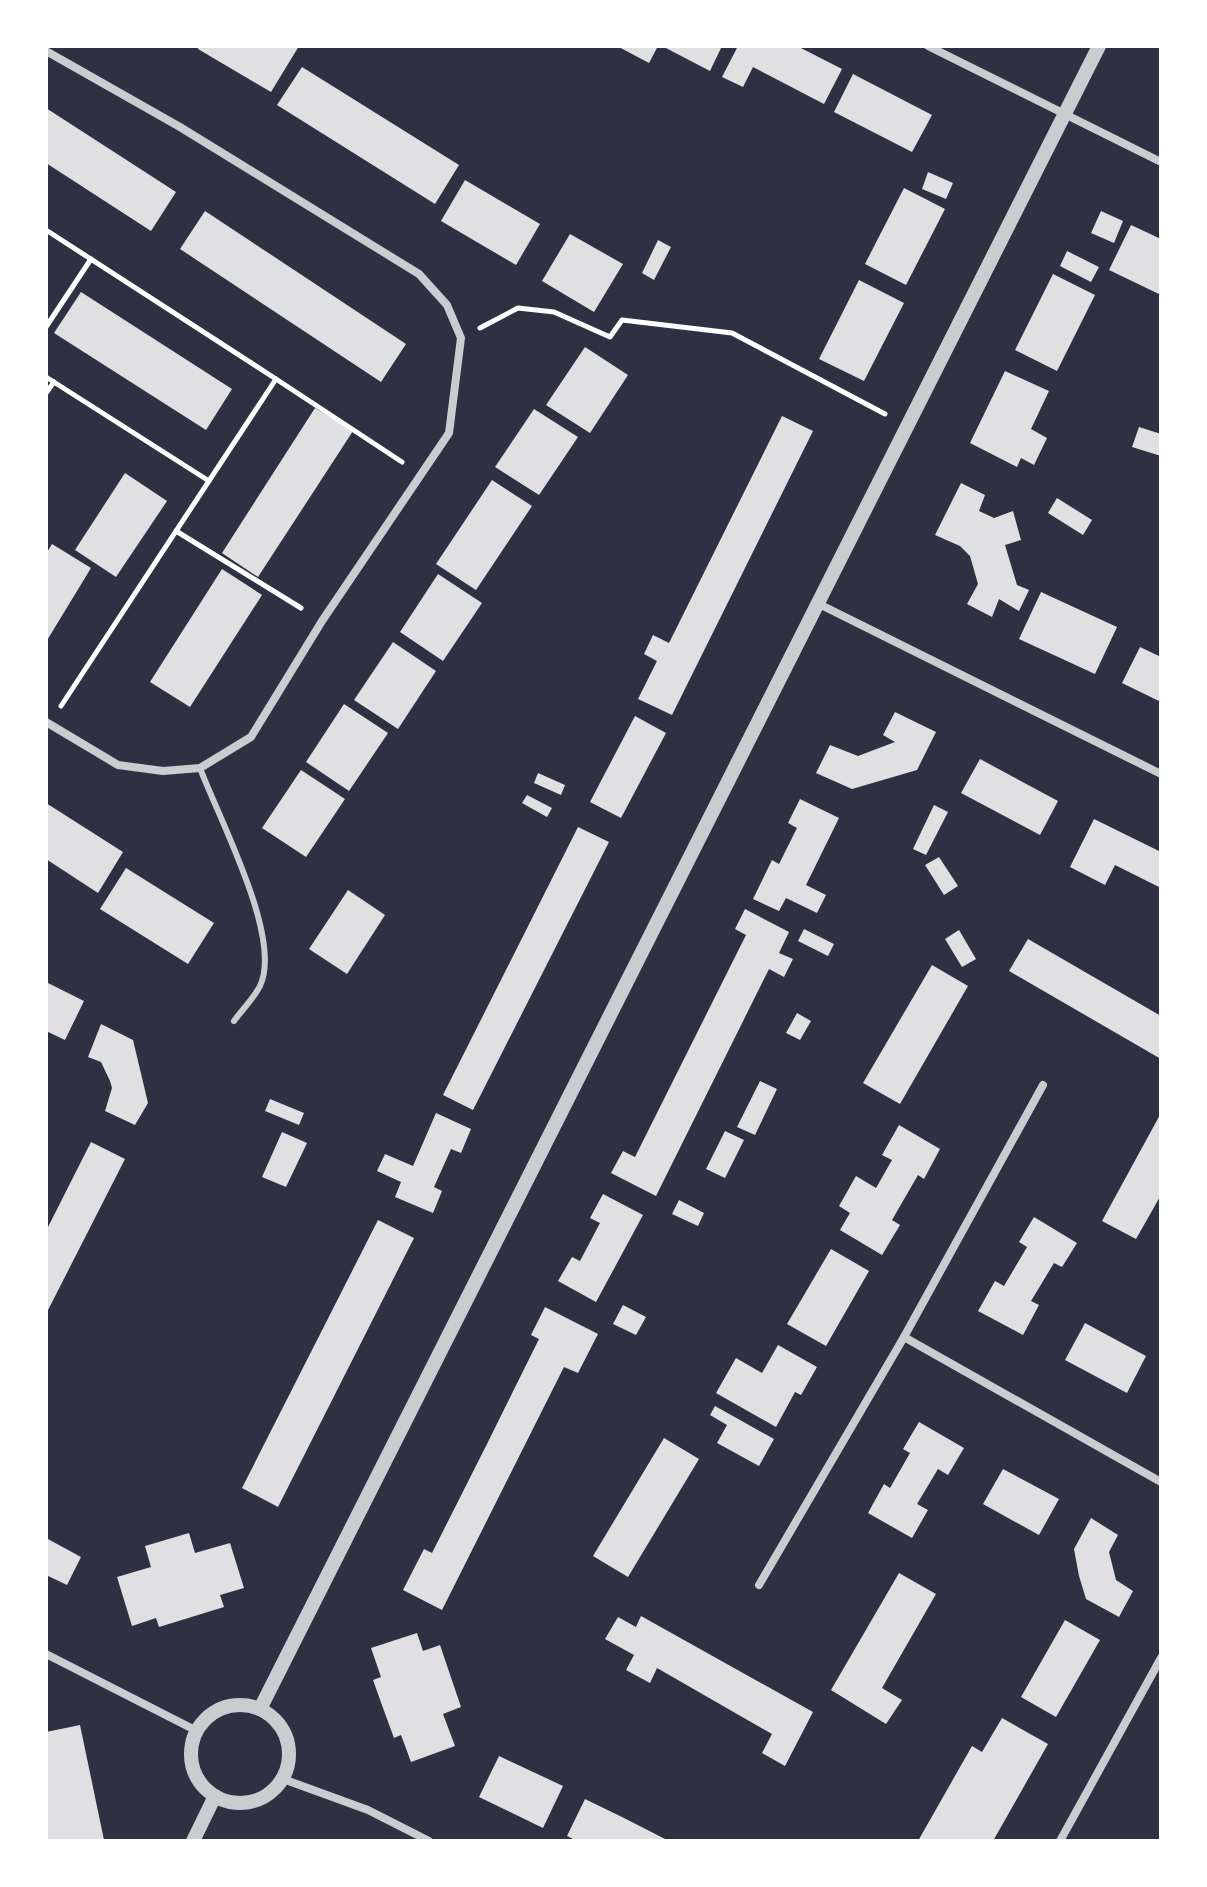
<svg xmlns="http://www.w3.org/2000/svg" width="1207" height="1887" viewBox="0 0 1207 1887" font-family="Jost,sans-serif">
	<rect width="100%" height="100%" fill="#2d3142"/>
	<!-- building -->
	<g fill="#e0e0e3">
		<polygon points="199,46 299,46 271,92 198,49"/>
		<polygon points="617,46 658,46 649,63"/>
		<polygon points="662,46 722,46 710,71"/>
		<polygon points="738,46 797,46 842,69 824,104 753,67 743,87 722,77"/>
		<polygon points="302,67 459,165 435,204 277,105"/>
		<polygon points="853,74 932,115 912,152 834,112"/>
		<polygon points="46,108 176,192 151,231 46,163"/>
		<polygon points="928,172 953,183 946,199 922,189"/>
		<polygon points="465,180 540,224 516,265 441,221"/>
		<polygon points="904,188 945,209 906,285 865,264"/>
		<polygon points="205,211 406,344 381,382 180,249"/>
		<polygon points="1101,211 1123,221 1114,243 1091,233"/>
		<polygon points="1131,225 1161,239 1161,295 1109,270"/>
		<polygon points="570,234 623,264 594,312 542,281"/>
		<polygon points="658,240 671,247 654,280 642,273"/>
		<polygon points="1067,251 1099,267 1091,282 1060,266"/>
		<polygon points="1053,274 1095,295 1057,371 1015,350"/>
		<polygon points="859,280 904,303 864,381 819,359"/>
		<polygon points="81,292 232,389 206,430 54,333"/>
		<polygon points="585,347 628,375 590,433 546,405"/>
		<polygon points="1005,371 1049,391 1031,429 1047,438 1034,465 1021,458 1017,467 970,443"/>
		<polygon points="315,408 353,431 258,577 222,553"/>
		<polygon points="534,409 578,437 539,495 495,467"/>
		<polygon points="782,416 813,431 672,715 638,699 657,661 644,654 653,635 669,643"/>
		<polygon points="1139,427 1161,434 1161,456 1132,447"/>
		<polygon points="125,473 167,501 116,577 75,550"/>
		<polygon points="492,480 532,506 476,590 436,564"/>
		<polygon points="961,483 985,495 979,511 994,518 1013,511 1021,540 1005,545 1017,585 1029,590 1019,611 999,599 992,617 967,604 978,584 970,556 960,546 935,535"/>
		<polygon points="1057,498 1092,520 1083,535 1048,513"/>
		<polygon points="52,544 91,568 46,642 46,554"/>
		<polygon points="222,569 262,595 190,707 150,682"/>
		<polygon points="438,574 482,603 443,661 400,632"/>
		<polygon points="1041,592 1117,627 1095,674 1019,639"/>
		<polygon points="393,642 436,671 398,729 354,700"/>
		<polygon points="1140,647 1161,657 1161,702 1122,683"/>
		<polygon points="344,704 388,733 349,791 306,762"/>
		<polygon points="895,712 936,732 917,770 852,789 816,773 830,745 858,756 895,742 883,735"/>
		<polygon points="635,716 666,733 621,818 590,802"/>
		<polygon points="980,759 1058,801 1040,835 961,793"/>
		<polygon points="301,770 345,799 306,857 262,828"/>
		<polygon points="538,773 565,785 561,795 534,783"/>
		<polygon points="527,795 552,808 547,817 522,803"/>
		<polygon points="800,799 839,818 806,885 826,895 817,913 786,898 779,911 753,899 772,860 779,864 797,828 788,823"/>
		<polygon points="46,803 123,852 98,893 46,859"/>
		<polygon points="934,805 948,812 926,855 913,849"/>
		<polygon points="1094,819 1161,852 1161,888 1115,865 1105,885 1070,867"/>
		<polygon points="578,827 609,842 473,1110 443,1095"/>
		<polygon points="939,857 958,886 944,895 925,865"/>
		<polygon points="126,868 214,923 188,964 100,909"/>
		<polygon points="348,890 385,915 347,974 309,949"/>
		<polygon points="745,909 789,932 779,953 793,959 784,977 769,969 656,1196 611,1173 623,1151 635,1157 746,935 735,929"/>
		<polygon points="804,929 834,944 828,956 798,941"/>
		<polygon points="959,930 976,959 962,967 945,939"/>
		<polygon points="1028,939 1161,1016 1161,1059 1009,971"/>
		<polygon points="932,965 968,986 900,1104 863,1083"/>
		<polygon points="46,982 84,1001 65,1040 46,1031"/>
		<polygon points="797,1013 811,1021 800,1040 786,1033"/>
		<polygon points="101,1024 133,1040 148,1103 135,1125 105,1111 112,1088 110,1081 101,1062 88,1057"/>
		<polygon points="760,1081 777,1089 755,1135 737,1127"/>
		<polygon points="270,1099 304,1113 299,1125 265,1111"/>
		<polygon points="436,1113 471,1129 461,1153 451,1149 434,1187 442,1191 433,1213 395,1197 401,1182 377,1171 385,1154 413,1166"/>
		<polygon points="1161,1113 1161,1195 1136,1239 1102,1221"/>
		<polygon points="899,1125 940,1149 924,1179 918,1175 892,1220 900,1225 882,1255 840,1230 850,1213 839,1206 856,1176 876,1188 892,1160 882,1155"/>
		<polygon points="725,1131 744,1140 725,1178 706,1169"/>
		<polygon points="282,1132 307,1143 286,1187 262,1177"/>
		<polygon points="91,1142 125,1159 46,1314 46,1231"/>
		<polygon points="603,1194 643,1215 596,1302 558,1281 572,1257 580,1261 600,1223 590,1218"/>
		<polygon points="679,1200 704,1213 698,1226 672,1214"/>
		<polygon points="1034,1217 1077,1243 1062,1267 1054,1263 1031,1301 1039,1305 1023,1335 978,1311 995,1281 1004,1286 1027,1247 1019,1242"/>
		<polygon points="378,1220 414,1238 278,1507 242,1488"/>
		<polygon points="831,1249 869,1271 826,1346 787,1324"/>
		<polygon points="623,1305 646,1317 636,1335 613,1324"/>
		<polygon points="545,1307 598,1334 578,1373 564,1367 442,1610 403,1590 424,1549 432,1553 487,1444 539,1339 531,1335"/>
		<polygon points="1085,1323 1146,1356 1127,1393 1065,1360"/>
		<polygon points="778,1345 817,1367 801,1395 795,1392 776,1427 716,1393 736,1358 762,1373"/>
		<polygon points="715,1406 774,1439 759,1466 717,1443 727,1425 710,1415"/>
		<polygon points="919,1422 964,1448 948,1475 938,1469 917,1504 928,1510 912,1538 868,1513 884,1484 890,1488 910,1453 903,1449"/>
		<polygon points="664,1438 699,1459 628,1577 593,1556"/>
		<polygon points="1003,1469 1059,1499 1039,1535 983,1504"/>
		<polygon points="1091,1518 1118,1535 1109,1552 1116,1580 1133,1591 1119,1617 1086,1599 1079,1576 1074,1549"/>
		<polygon points="189,1533 195,1553 230,1543 244,1588 220,1595 224,1607 159,1627 156,1618 132,1626 117,1577 151,1567 145,1546"/>
		<polygon points="46,1538 81,1557 67,1585 46,1575"/>
		<polygon points="899,1573 936,1594 882,1688 902,1700 886,1724 831,1690"/>
		<polygon points="641,1616 813,1712 785,1766 762,1753 772,1734 657,1668 650,1683 626,1670 634,1655 605,1639 618,1617 636,1627"/>
		<polygon points="1065,1620 1100,1640 1056,1717 1021,1697"/>
		<polygon points="417,1633 423,1651 440,1645 461,1707 443,1714 455,1746 411,1762 401,1735 394,1738 383,1708 373,1680 381,1677 371,1648"/>
		<polygon points="1002,1718 1048,1744 993,1841 918,1841 972,1746 982,1752"/>
		<polygon points="80,1725 104,1840 48,1841 46,1732"/>
		<polygon points="499,1756 563,1786 543,1828 479,1797"/>
		<polygon points="585,1799 624,1818 669,1841 577,1841 567,1836"/>
	</g>
	<g fill="none" stroke-linecap="round" stroke-linejoin="round">
		<!-- path -->
		<g stroke="#fff" stroke-width="5">
			<polyline points="46,230 276,379"/>
			<polyline points="46,327 91,259"/>
			<polyline points="480,328 518,308 554,312 610,337 622,320 732,333 885,414"/>
			<polyline points="46,377 209,481"/>
			<polyline points="46,393 54,382"/>
			<polyline points="176,531 301,608"/>
			<polyline points="61,706 276,379 402,462"/>
		</g>
		<!-- service -->
		<path stroke="#caccd0" stroke-width="6" d="M200 768C219 819 283 938 260 986 254 998 242 1010 234 1021"/>
		<!-- minor -->
		<g stroke="#caccd0" stroke-width="8">
			<polyline points="928,46 1161,162"/>
			<polyline points="46,51 180,127 419,274 447,305 461,338 449,433 322,621 251,737 200,768 163,771 118,765 46,722"/>
			<polyline points="819,604 1161,774"/>
			<polyline points="904,1337 1161,1482"/>
			<polyline points="759,1585 904,1337 1043,1085"/>
			<polyline points="46,1654 195,1730"/>
			<polyline points="283,1779 368,1810 429,1841"/>
			<polyline points="1060,1841 1161,1658"/>
		</g>
		<!-- tertiary -->
		<g stroke="#caccd0" stroke-width="14">
			<circle cx="240" cy="1754" r="49"/>
			<polyline points="260,1709 1099,46"/>
			<polyline points="193,1841 215,1796"/>
		</g>
	</g>
	<!-- border -->
	<rect width="1207" height="1887" fill="none" stroke="#ffffff" stroke-width="96"/>
</svg>
